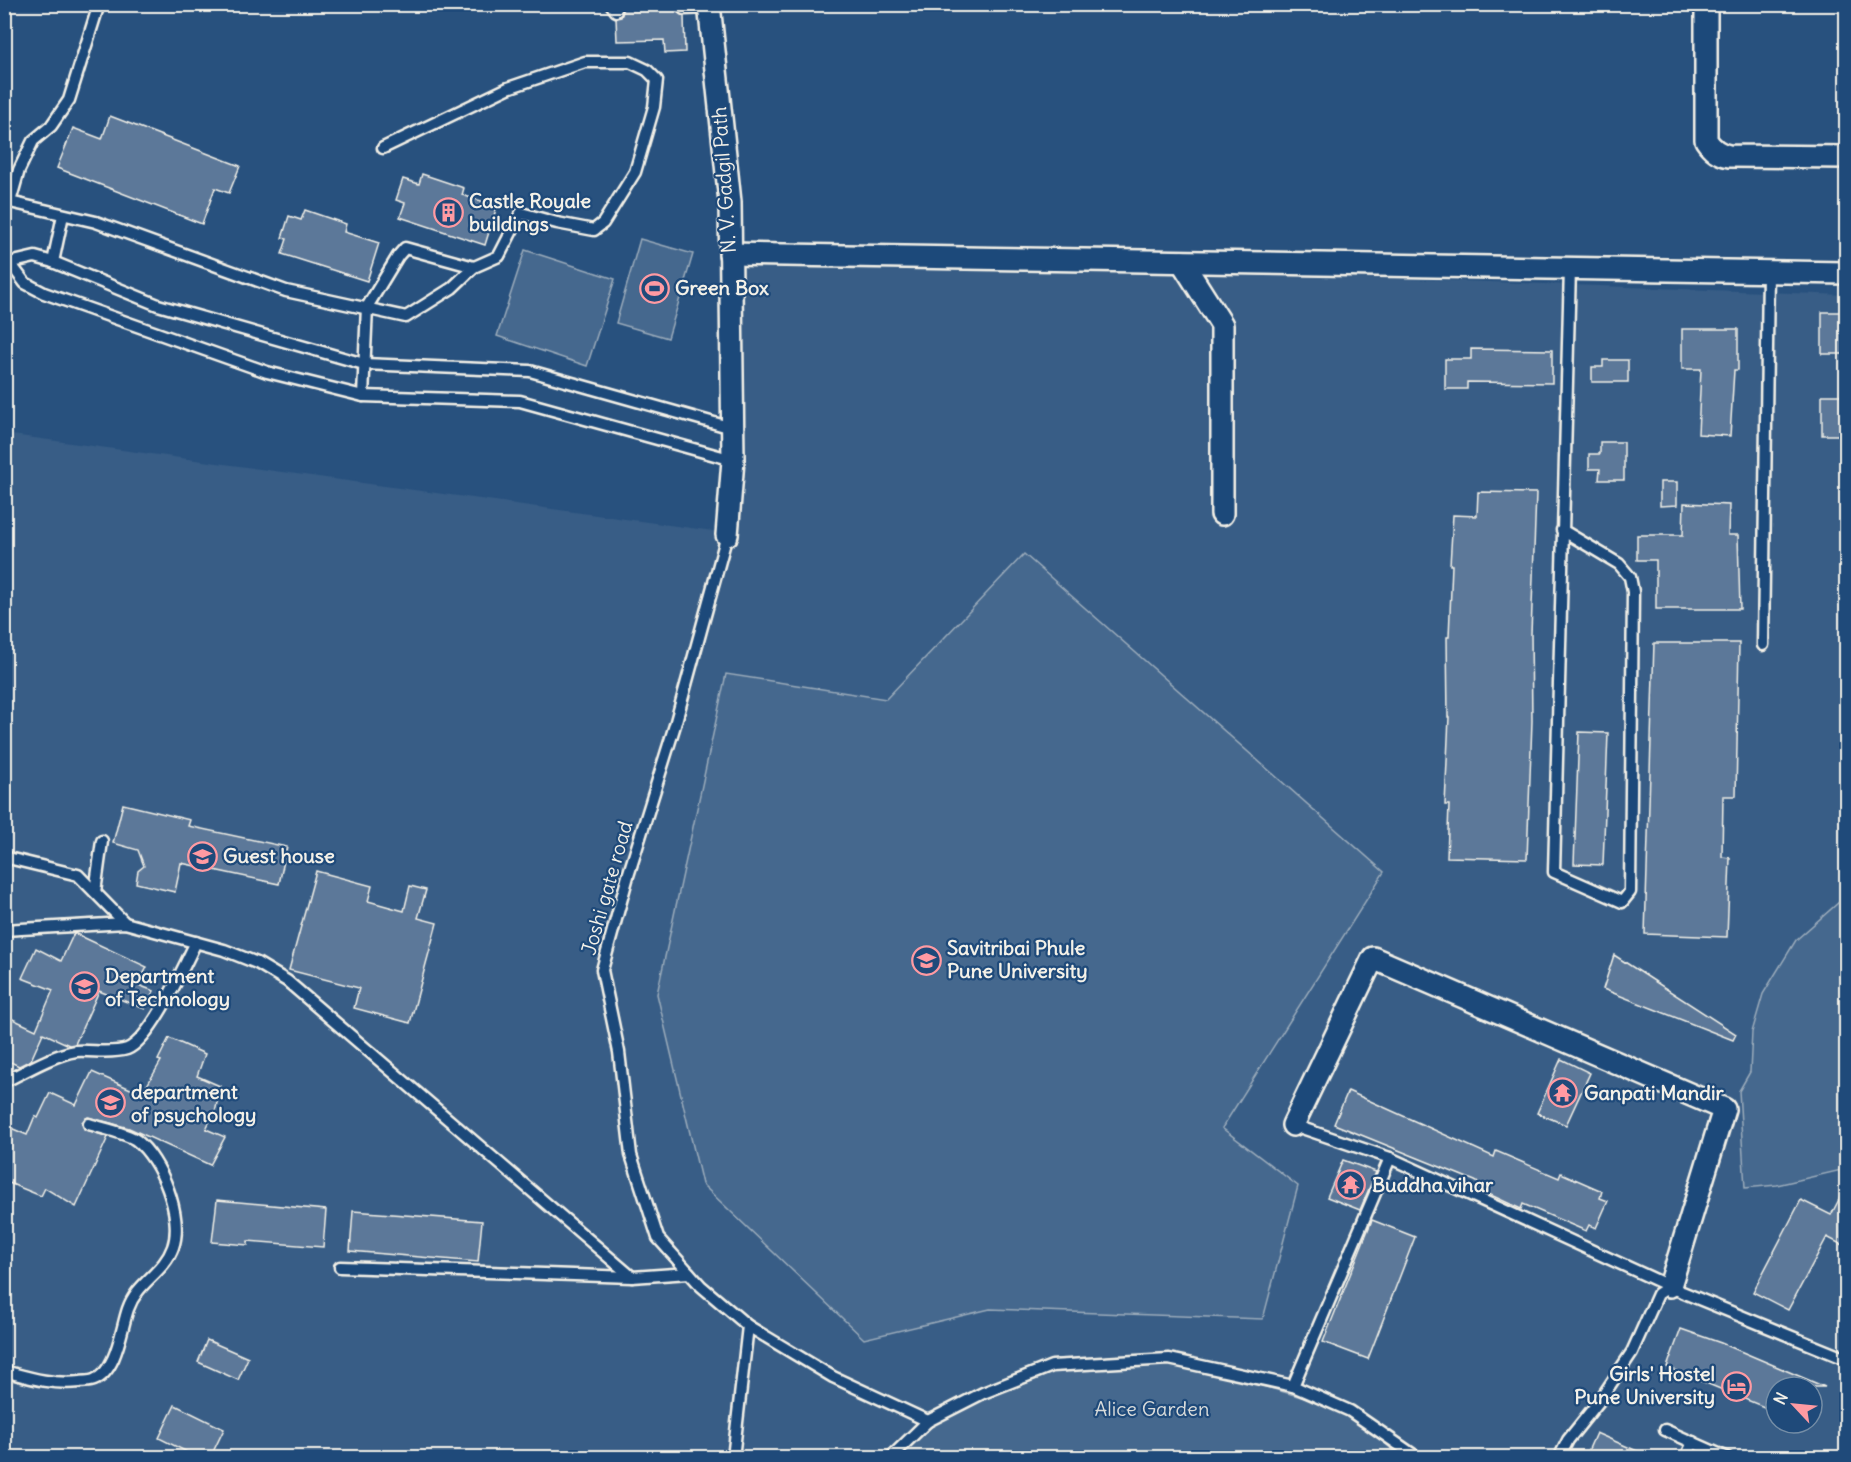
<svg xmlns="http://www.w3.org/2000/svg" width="1851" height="1462" viewBox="0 0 1851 1462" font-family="Delius,sans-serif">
	<rect width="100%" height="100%" fill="#28517e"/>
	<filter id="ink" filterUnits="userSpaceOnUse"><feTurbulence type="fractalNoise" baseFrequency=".0167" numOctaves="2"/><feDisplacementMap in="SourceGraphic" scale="12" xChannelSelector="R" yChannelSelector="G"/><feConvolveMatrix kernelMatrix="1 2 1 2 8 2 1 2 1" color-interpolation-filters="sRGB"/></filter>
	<g filter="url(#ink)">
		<!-- built -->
		<path fill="#375d86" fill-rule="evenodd" d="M730 254 1846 295V1457L5 1458V434L728 533ZM1776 1387H1812V1423H1776Z"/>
		<!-- green -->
		<g fill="#45688e" stroke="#9cacbb" stroke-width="1.5">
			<polygon points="640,239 693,254 668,338 616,323"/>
			<polygon points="525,250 615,279 587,366 497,336"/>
			<polygon points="1024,554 1384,872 1222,1128 1298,1186 1263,1319 990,1309 864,1339 702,1184 657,994 726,674 886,699"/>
			<polygon points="1846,896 1846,1169 1777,1185 1745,1188 1739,1091 1750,1072 1752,1032 1763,994 1796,940"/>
			<polygon points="1169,1359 1350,1411 1400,1457 890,1458 928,1421 1052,1366"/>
		</g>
		<!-- building -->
		<g fill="#5b7899" stroke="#f4f1e8" stroke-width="1.5">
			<polygon points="621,4 678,4 677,12 684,16 685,52 665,53 664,40 617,41 616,18 621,17 623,11"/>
			<polygon points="110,116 240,166 229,193 215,188 202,224 57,168 73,128 102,139"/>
			<polygon points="422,174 464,188 462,195 497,206 485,245 400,217 405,203 396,200 403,179 419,184"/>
			<polygon points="305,210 346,224 344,232 379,243 367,281 282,254 287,239 282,238 289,216 301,220"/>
			<rect x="1822" y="312" width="24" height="42"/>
			<polygon points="1682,329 1738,329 1738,370 1734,370 1730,436 1698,434 1701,369 1682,369"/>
			<polygon points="1471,349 1552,350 1552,383 1467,382 1467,389 1445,389 1445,359 1471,359"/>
			<polygon points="1603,360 1628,360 1628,382 1592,382 1592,367 1603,367"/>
			<rect x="1822" y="395" width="24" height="40"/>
			<polygon points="1600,442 1624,442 1624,480 1599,480 1600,469 1589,469 1589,454 1600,454"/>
			<polygon points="1660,482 1677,482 1677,505 1660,506"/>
			<polygon points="1478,492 1536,493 1531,634 1532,721 1527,859 1447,857 1449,805 1445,805 1449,717 1448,717 1447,637 1449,637 1452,565 1450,565 1453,515 1477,516"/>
			<polygon points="1684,503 1729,505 1728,535 1738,535 1740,609 1656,609 1656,560 1637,560 1637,535 1683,535"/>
			<polygon points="1654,643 1739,643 1736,796 1723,796 1722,857 1730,858 1727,937 1645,934"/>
			<polygon points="1579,732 1608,733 1603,865 1574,864"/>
			<polygon points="123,804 190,820 188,826 287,847 279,884 181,863 175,892 136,883 138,871 144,866 138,850 113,843"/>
			<polygon points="316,871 372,886 368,901 404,911 410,886 426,890 418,918 437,923 410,1023 354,1008 359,988 289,970"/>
			<polygon points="74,933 147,967 138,985 154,991 145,1009 99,991 75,1044 69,1045 43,1033 31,1060 19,1066 4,1059 4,1015 36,1030 53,990 22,978 36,948 61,961"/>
			<polygon points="1614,955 1736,1034 1733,1040 1603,989"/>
			<polygon points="169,1038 205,1054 197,1076 220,1086 216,1108 206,1129 225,1137 210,1165 129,1128 88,1117 82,1122 84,1129 108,1137 76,1207 45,1188 41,1196 4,1181 4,1125 27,1135 35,1116 38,1118 50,1093 76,1105 92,1072 142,1094 161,1061 158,1060"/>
			<polygon points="1561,1059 1590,1073 1566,1125 1537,1113"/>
			<polygon points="1348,1091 1494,1157 1496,1151 1559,1178 1561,1173 1602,1191 1600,1198 1608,1201 1596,1228 1589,1225 1586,1231 1523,1204 1521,1209 1480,1190 1482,1185 1475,1181 1334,1124"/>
			<polygon points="1343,1160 1376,1172 1360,1210 1327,1197"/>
			<polygon points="1846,1186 1846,1247 1827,1237 1788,1310 1753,1292 1801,1200 1831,1215"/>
			<polygon points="217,1200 326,1210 323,1247 248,1241 248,1245 212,1242"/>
			<polygon points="353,1211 482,1221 478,1262 350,1251"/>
			<polygon points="1372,1220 1415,1237 1368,1359 1323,1342"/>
			<polygon points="1681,1329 1721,1343 1825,1387 1776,1387 1776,1412 1667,1367"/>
			<polygon points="207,1340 248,1358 238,1380 198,1362"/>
			<polygon points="175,1405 224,1429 210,1458 199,1458 159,1438"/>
			<polygon points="1596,1433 1653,1458 1585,1458"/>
		</g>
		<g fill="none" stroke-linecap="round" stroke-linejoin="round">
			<defs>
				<g id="lane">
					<polyline points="99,4 69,100 51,126 33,141 19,170 10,202 96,222 286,291 406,317 452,288 474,267"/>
					<polyline points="611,4 616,11"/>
					<polyline points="684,9 709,8"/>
					<polyline points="4,255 25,283 44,293 267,372 363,396 520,401 733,460"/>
					<polyline points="53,262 63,215"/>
					<polyline points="9,263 35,257 53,262 158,305 364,364 530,371 732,428"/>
					<polyline points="363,396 367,307 398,256 405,248 474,267 499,256 521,213 557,223 594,230 603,223 635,172 654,107 657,80 647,70 630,62 585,62 508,88 383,148"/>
					<polyline points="1562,530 1619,564 1630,577 1633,592 1630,892 1622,902 1554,872 1570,268"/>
					<polyline points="727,535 675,725 628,876 602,970 619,1052 631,1155 658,1238 701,1286 748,1326"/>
					<polyline points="1763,645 1768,272"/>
					<polyline points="4,857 78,875 125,923"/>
					<polyline points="95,892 102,841"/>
					<polyline points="4,930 125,923 224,950 257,963 287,981 632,1277"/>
					<path d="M4 1082C24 1072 55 1054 76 1051 92 1050 112 1054 127 1049 151 1040 184 966 196 942"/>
					<polyline points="1293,1125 1390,1158 1682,1292 1846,1359"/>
					<polyline points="340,1267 632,1277 689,1273"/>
					<path d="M4 1371C30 1378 53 1385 80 1382 84 1381 90 1382 94 1380 117 1371 121 1329 128 1309 137 1282 164 1273 173 1247 184 1217 161 1159 136 1140 126 1133 101 1128 89 1124"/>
					<polyline points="1293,1386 1390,1158"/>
					<polyline points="928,1421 983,1393 1052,1366 1169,1359 1293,1386 1350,1411 1418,1458"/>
					<polyline points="1665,1430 1728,1458"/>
					<polyline points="733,1458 748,1326 833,1377 928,1421 890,1458"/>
					<polyline points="1559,1458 1568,1440 1600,1400 1632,1352 1658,1294 1670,1286"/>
					<polyline points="1686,1458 1693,1442"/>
				</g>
				<g id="street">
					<polyline points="709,4 730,202 733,460 727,535"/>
					<path d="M1706 4V140C1712 149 1718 154 1729 156L1846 157"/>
					<polyline points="730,254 1846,273"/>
					<polyline points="1182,262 1222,325 1222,514"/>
					<polyline points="1293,1125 1373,958 1724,1109 1670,1286"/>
				</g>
			</defs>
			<!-- lane casing -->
			<use href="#lane" stroke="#f4f1e8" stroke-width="15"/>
			<!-- street casing -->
			<use href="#street" stroke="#f4f1e8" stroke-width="26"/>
			<!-- lane -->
			<use href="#lane" stroke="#1f4a7a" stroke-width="10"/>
			<!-- street -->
			<use href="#street" stroke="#1f4a7a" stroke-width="21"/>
		</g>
	</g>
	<!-- icons -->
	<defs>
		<symbol id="building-ring" viewBox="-11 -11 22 22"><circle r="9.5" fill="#1f4a7a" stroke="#ff9aa2" stroke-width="1.5"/><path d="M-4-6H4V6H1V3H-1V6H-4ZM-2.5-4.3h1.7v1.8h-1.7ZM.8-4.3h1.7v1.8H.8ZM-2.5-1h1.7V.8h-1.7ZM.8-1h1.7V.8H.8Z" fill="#ff9aa2"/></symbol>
		<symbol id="stadium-ring" viewBox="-11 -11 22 22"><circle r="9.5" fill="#1f4a7a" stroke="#ff9aa2" stroke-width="1.5"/><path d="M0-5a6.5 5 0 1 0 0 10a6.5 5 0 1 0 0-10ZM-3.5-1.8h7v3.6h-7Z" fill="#ff9aa2"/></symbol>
		<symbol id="university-ring" viewBox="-11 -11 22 22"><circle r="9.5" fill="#1f4a7a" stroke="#ff9aa2" stroke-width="1.5"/><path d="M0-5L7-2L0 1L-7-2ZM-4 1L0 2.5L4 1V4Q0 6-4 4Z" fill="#ff9aa2"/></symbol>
		<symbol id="temple-ring" viewBox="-11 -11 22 22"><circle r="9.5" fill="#1f4a7a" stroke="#ff9aa2" stroke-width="1.5"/><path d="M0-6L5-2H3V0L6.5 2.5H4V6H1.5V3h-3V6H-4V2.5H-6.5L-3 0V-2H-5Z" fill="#ff9aa2"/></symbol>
		<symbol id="hotel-ring" viewBox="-11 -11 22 22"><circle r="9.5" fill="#1f4a7a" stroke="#ff9aa2" stroke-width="1.5"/><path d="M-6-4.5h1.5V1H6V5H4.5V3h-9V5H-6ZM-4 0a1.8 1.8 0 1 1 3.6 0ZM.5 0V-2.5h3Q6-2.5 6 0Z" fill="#ff9aa2"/></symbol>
	</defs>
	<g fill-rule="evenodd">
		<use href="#building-ring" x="432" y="196" width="33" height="33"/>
		<use href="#stadium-ring" x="638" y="272" width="33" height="33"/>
		<use href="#university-ring" x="186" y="840" width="33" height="33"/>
		<use href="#university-ring" x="910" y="944" width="33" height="33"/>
		<use href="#university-ring" x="68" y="970" width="33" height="33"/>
		<use href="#temple-ring" x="1546" y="1076" width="33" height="33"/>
		<use href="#university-ring" x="94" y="1086" width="33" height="33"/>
		<use href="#temple-ring" x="1334" y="1168" width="33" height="33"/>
		<use href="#hotel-ring" x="1720" y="1370" width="33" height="33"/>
	</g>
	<g text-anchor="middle" stroke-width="4.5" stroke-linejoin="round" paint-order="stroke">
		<!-- street labels -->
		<g font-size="20" fill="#f4f1e8" stroke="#1f4a7a">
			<text transform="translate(724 180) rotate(-94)" y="7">N. V. Gadgil Path</text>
			<text transform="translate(607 888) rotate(-74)" y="7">Joshi gate road</text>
		</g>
		<!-- poi labels -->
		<g font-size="20" font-weight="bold" fill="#f4f1e8" stroke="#1f4a7a" text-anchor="start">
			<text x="469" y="208">Castle Royale<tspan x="469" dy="23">buildings</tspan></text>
			<text x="675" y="295">Green Box</text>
			<text x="223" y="863">Guest house</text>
			<text x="947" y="955">Savitribai Phule<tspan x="947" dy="23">Pune University</tspan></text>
			<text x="105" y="983">Department<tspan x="105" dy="23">of Technology</tspan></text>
			<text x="131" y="1099">department<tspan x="131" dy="23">of psychology</tspan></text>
			<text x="1584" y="1100">Ganpati Mandir</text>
			<text x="1372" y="1192">Buddha vihar</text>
			<text x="1715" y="1381" text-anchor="end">Girls' Hostel<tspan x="1715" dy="23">Pune University</tspan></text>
		</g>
		<!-- park labels -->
		<g font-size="20" fill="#dadcda" stroke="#1f4a7a">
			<text x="1152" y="1416">Alice Garden</text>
		</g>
	</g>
	<!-- margin -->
	<rect width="1851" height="1462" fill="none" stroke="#1f4a7a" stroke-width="24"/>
	<rect x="12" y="12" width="1827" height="1438" fill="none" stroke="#f4f1e8" stroke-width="2" filter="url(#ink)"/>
	<!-- north arrow -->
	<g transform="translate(1794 1405) rotate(296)"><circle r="28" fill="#1f4a7a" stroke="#748da6" stroke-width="1.5"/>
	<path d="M0-4.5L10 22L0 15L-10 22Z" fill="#ff9aa2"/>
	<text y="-9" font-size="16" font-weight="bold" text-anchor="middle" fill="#f4f1e8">N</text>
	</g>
</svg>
